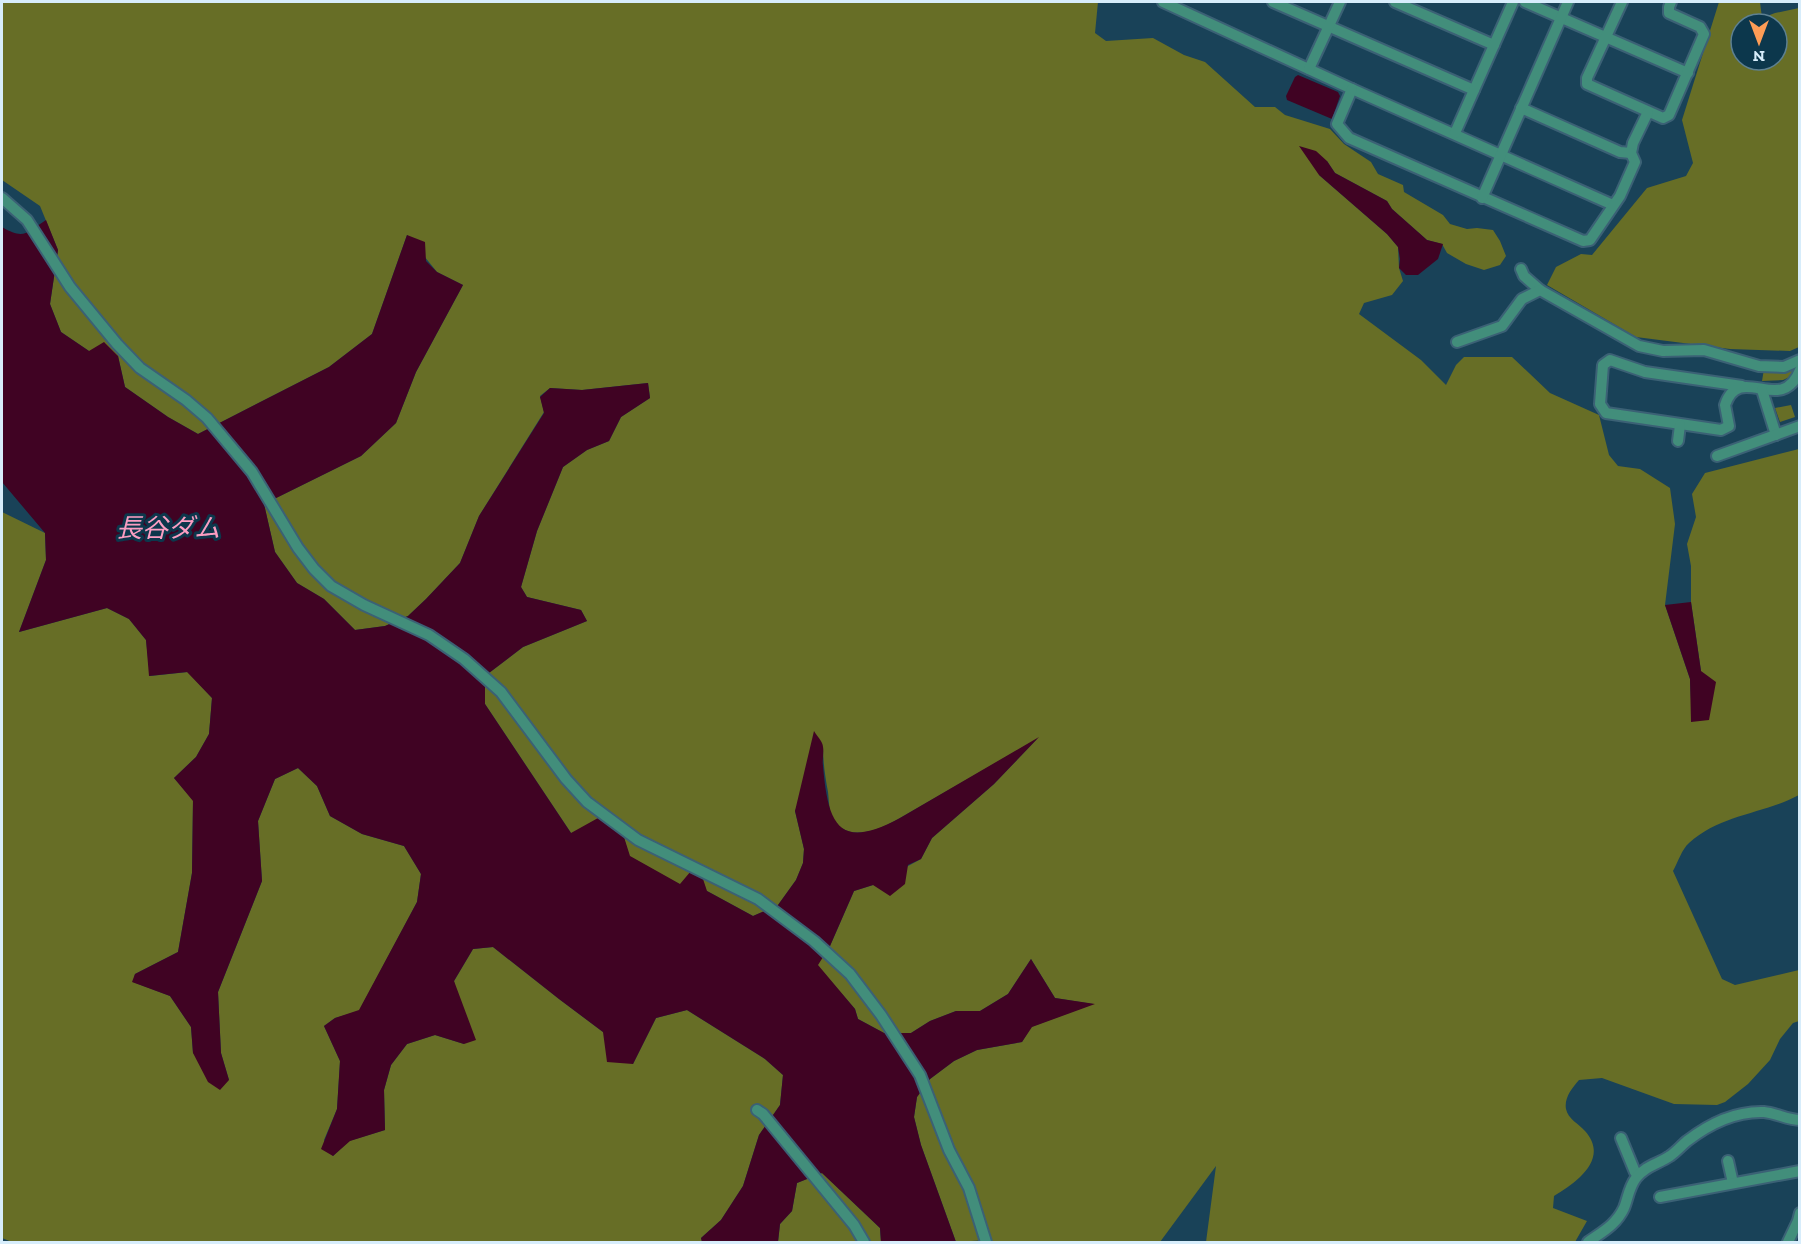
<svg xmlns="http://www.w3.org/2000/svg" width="1801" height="1244" viewBox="0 0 1801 1244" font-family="'Zilla Slab','Noto Sans JP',serif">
	<rect width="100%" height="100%" fill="#194258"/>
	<!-- green -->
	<g fill="#676e26" fill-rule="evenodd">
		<path d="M2 2H1098L1095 33 1106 41 1153 38 1184 55 1205 62 1255 107H1275L1285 115 1330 129 1344 144 1371 162 1378 174 1403 185 1404 192 1443 215 1450 224 1467 229 1477 228 1493 230 1500 241 1506 256 1500 265 1484 270 1466 264 1447 253 1442 244 1427 240 1392 209 1387 201 1335 173 1327 161 1319 175 1387 234 1398 247 1399 268 1403 281 1392 295 1364 303 1359 314 1421 360 1446 385 1456 365 1464 357H1512L1550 393 1599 415 1609 455 1618 466 1640 469 1670 488 1675 524 1665 605 1690 679 1692 722 1701 671 1691 602V566L1687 544 1696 517 1692 494 1705 473 1799 449V795C1764 814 1721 814 1689 843 1682 849 1678 862 1673 871L1722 979 1735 985 1799 970V1021L1793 1023 1780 1039 1770 1060 1748 1084 1725 1102 1717 1105 1674 1104 1602 1078 1579 1080C1572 1088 1564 1098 1566 1109 1568 1119 1579 1124 1585 1131 1610 1159 1576 1183 1554 1196L1553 1208 1587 1221 1575 1242H1206L1216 1166 1160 1242H991L987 1240 956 1242 921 1145 914 1117 917 1097 930 1079 954 1061 977 1050 1022 1042 1031 1027 1093 1004 1055 998 1031 959 1008 994 980 1011H956L930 1021 911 1033H884L858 1019 855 1009 817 965 830 946 854 891 873 885 921 859 932 838 994 784 1037 739 900 818C881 829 849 844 833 819 829 813 829 800 828 792 825 776 823 762 823 746L795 811 804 849 803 863 796 880 778 905 753 916 707 891 680 885 629 856 623 834 571 833 485 704V676L523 647 587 621 581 610 527 597 521 587 537 531 563 467 587 450 609 441 621 417 650 398 648 383 582 390 550 388 540 396 544 412 479 516 460 563 426 599 408 616 385 626 355 630 324 599 297 583 275 552 264 504 361 456 396 423 416 372 463 285 437 272 407 235 372 334 329 367 198 434 168 417 125 387 118 356 89 351 61 332 50 304 58 250 40 206 2 180Z"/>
		<path d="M1719 2H1760L1762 18 1775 13 1799 8V347L1790 351 1730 349 1636 337 1547 285 1556 267 1581 254 1592 255 1647 188 1686 176 1693 163 1682 120ZM1741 24H1777V60H1741Z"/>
		<polygon points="1796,367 1794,375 1783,380 1762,381 1764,369"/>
		<polygon points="1791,405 1795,417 1780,422 1775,408"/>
		<polygon points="2,512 45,533 46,560 19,632 107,608 129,619 146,640 150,676 188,672 212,698 209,734 196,757 174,778 193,800 192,873 178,952 135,974 133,982 170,996 191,1027 193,1053 229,1080 221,1053 218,992 262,881 258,821 275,779 298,768 317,786 330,816 362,834 404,846 421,874 417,902 359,1011 335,1018 324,1026 340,1061 337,1109 324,1140 333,1156 349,1141 385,1130 384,1090 391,1065 407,1044 435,1035 464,1044 454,981 473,949 493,947 559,999 603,1032 633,1064 656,1018 687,1010 765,1059 783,1075 780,1105 759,1135 743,1186 721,1220 701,1238 702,1242 12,1242 2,1238"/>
		<polygon points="822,1173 880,1228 881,1242 778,1242 780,1224 792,1211 797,1183"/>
	</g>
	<!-- water -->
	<g fill="#400323">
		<polygon points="1298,75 1338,92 1340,96 1332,119 1287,100 1286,96 1295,77"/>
		<polygon points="1299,146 1316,151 1327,161 1335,173 1387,201 1392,209 1427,240 1443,244 1438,259 1418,275 1406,275 1399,268 1400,259 1398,247 1387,234 1319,175"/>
		<path d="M46 220 58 250 50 304 61 332 89 351 104 342 118 356 125 387 168 417 198 434 329 367 372 334 407 235 425 242 426 261 437 272 463 285 416 372 396 423 361 456 264 504 275 552 297 583 324 599 355 630 385 626 408 616 426 599 460 563 479 516 544 413 540 397 550 388 582 390 648 383 650 398 621 417 609 441 587 450 563 467 537 531 521 587 527 597 581 610 587 621 523 647 485 676V704L571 833 598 818 623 834 630 856 680 884 691 871 702 876 707 891 753 916 778 905 796 880 803 863 804 849 795 811 814 731C817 736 823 742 823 747 824 753 822 760 823 766 828 825 839 851 900 818L1039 737 994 784 932 838 921 859 908 865 905 884 890 896 873 885 854 891 830 946 818 965 855 1009 858 1019 884 1033H911L930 1021 956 1011H980L1008 994 1031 959 1055 998 1095 1004 1032 1027 1022 1042 977 1050 954 1061 930 1079 917 1097 914 1117 921 1145 956 1242H881L880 1228 822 1173 797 1183 792 1211 780 1224 778 1242H702L701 1238 721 1220 743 1186 759 1135 780 1105 783 1075 765 1059 687 1010 656 1018 633 1064 607 1062 603 1032 559 999 493 947 473 949 454 981 476 1040 464 1044 435 1035 407 1044 391 1065 384 1090 385 1130 350 1141 333 1156 321 1149 337 1109 340 1061 324 1026 335 1018 359 1010 417 902 421 874 404 846 362 834 330 816 317 786 298 768 275 779 258 821 262 881 218 992 221 1053 229 1080 220 1090 208 1082 193 1053 191 1027 170 996 132 982 135 974 178 952 192 873 193 801 174 778 196 757 209 734 212 698 187 672 149 676 146 640 129 619 107 608 19 632 46 560 45 533 2 482V227C24 240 26 233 46 220Z"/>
		<polygon points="1691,602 1701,671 1716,682 1709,720 1691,722 1690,679 1665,605"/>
	</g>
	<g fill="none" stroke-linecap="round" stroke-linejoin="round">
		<defs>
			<g id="minor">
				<polyline points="1163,2 1352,89 1613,205"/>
				<polyline points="1273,2 1474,90"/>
				<polyline points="1395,2 1494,45"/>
				<polyline points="1525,2 1688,73"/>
				<polyline points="1622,2 1587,78 1587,84 1663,118 1669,115 1704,34 1700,27 1669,13 1669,7 1671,2"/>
				<polyline points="1309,69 1340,2"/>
				<polyline points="1352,89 1337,124 1349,138 1583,241 1590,240 1620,196 1635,162 1631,153 1633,143 1648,112"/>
				<polyline points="1521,108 1620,152 1631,153"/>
				<polyline points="1455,133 1513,2"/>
				<polyline points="2,198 27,220 70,287 117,344 140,368 186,400 207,418 252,472 298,548 314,569 331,586 364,605 429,635 464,659 501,692 566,779 587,802 638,840 758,899 814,941 850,974 881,1015 920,1075 949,1150 969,1188 986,1242"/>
				<polyline points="1482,198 1568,2"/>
				<polyline points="1521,269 1524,276 1540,290"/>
				<polyline points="1457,342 1502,326 1522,299 1540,290 1639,346 1663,351 1704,350 1759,366 1784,367 1800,360"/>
				<path d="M1742 386 1645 372 1610 360 1603 365 1600 404 1606 413 1721 430 1729 426 1725 405C1740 361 1781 417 1800 370"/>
				<polyline points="1762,390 1776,435"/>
				<polyline points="1678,441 1680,425"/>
				<polyline points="1717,456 1800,426"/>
				<polyline points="757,1110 763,1114 854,1225 864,1242"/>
				<polyline points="1621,1138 1635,1172 1638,1175"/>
				<polyline points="1728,1161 1733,1183"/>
				<polyline points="1660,1197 1800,1171"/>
				<path d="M1588 1242C1602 1232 1616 1225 1624 1208 1628 1198 1629 1187 1636 1178 1645 1166 1658 1164 1670 1156 1677 1151 1681 1146 1687 1141 1709 1124 1736 1111 1764 1112 1776 1113 1788 1120 1800 1120"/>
				<polyline points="1788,1242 1798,1221 1800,1213"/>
			</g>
		</defs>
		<!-- minor casing -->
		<use href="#minor" stroke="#3b6175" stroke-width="14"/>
		<!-- minor -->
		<use href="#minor" stroke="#428e7b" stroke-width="10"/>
	</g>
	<g text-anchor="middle" stroke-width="6" stroke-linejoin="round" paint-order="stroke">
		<!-- water labels -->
		<g font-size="26" font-style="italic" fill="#fb9dc2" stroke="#0c374c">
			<text x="168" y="537">長谷ダム</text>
		</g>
	</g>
	<!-- border -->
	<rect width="1801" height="1244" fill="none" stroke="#d7edfb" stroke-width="6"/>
	<!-- north arrow -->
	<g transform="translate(1759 42) rotate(180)"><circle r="28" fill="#0c374c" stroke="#5d8092" stroke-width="1.5"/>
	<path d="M0-4.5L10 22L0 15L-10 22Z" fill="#fd9c56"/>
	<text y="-9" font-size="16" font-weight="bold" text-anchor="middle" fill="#d7edfb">N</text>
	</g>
</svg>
